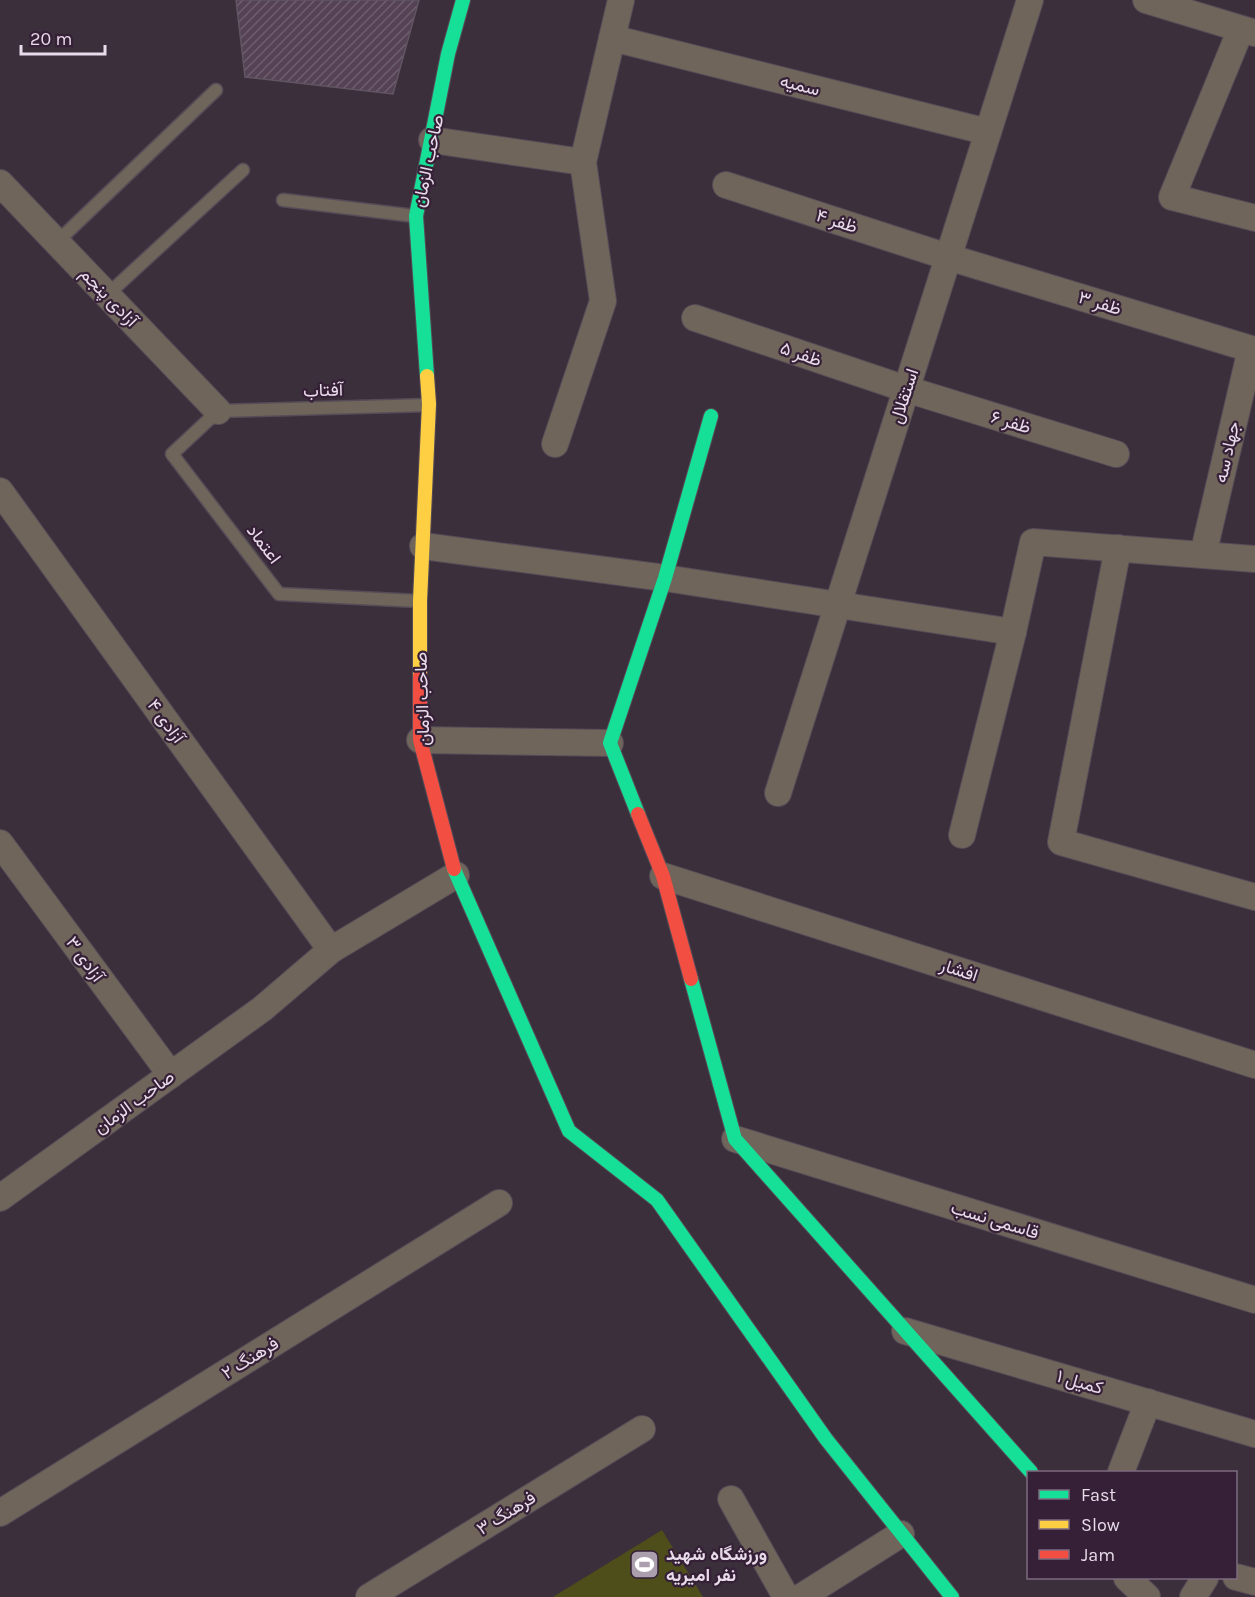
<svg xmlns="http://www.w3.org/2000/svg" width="1255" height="1597" viewBox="0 0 1255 1597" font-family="Karla,Vazirmatn,sans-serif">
	<defs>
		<pattern id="building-hatch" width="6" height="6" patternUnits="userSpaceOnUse" patternTransform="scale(1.5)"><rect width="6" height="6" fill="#554355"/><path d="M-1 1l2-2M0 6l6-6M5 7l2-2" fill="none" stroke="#6d5e6e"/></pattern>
	</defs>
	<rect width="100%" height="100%" fill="#3b2f3c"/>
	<!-- pitch -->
	<polygon fill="#4e4e1a" points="662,1530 703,1597 553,1597"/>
	<!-- building -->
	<polygon fill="url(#building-hatch)" stroke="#605560" stroke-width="1.5" points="236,0 419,0 393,94 245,77"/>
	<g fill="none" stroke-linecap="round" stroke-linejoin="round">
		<defs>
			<g id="lane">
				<polyline points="283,200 415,216"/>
				<polyline points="57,242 216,90"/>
				<polyline points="107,295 243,170"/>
				<polyline points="418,601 279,594 172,454 218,411 428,405"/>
			</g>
			<g id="street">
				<polyline points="1146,0 1255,33"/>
				<polyline points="1241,29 1172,197 1255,218"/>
				<polyline points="612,38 988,132"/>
				<polyline points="432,140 583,162"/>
				<polyline points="0,183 218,411"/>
				<polyline points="726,185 948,257 1251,349 1203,555"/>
				<polyline points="695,318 906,389 1116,454"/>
				<polyline points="555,444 603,301 583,162 621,0"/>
				<polyline points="0,491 331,950"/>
				<polyline points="423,546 665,578 1013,632 1033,542 1255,559"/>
				<polyline points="1118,548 1061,842 1255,897"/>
				<polyline points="420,740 610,743"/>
				<polyline points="778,793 1030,0"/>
				<polyline points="962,835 1013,632"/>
				<polyline points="0,843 171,1075"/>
				<polyline points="663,876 1255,1065"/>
				<polyline points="735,1139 1255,1300"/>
				<polyline points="0,1198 262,1009 331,950 456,875"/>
				<polyline points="905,1331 1255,1434"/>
				<polyline points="1121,1472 1148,1402"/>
				<polyline points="731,1499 786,1597"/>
				<polyline points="0,1513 499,1203"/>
				<polyline points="1236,1577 1255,1582"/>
				<polyline points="1127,1578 1147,1597"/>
				<polyline points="369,1597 642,1429"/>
				<polyline points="801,1597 901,1534"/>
				<polyline points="1193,1597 1205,1578"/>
			</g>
			<g id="fast">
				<polyline points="427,376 416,216 448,54 463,0"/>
				<polyline points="638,814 610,743 665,578 711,416"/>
				<polyline points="454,869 569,1131 657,1200 826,1439 952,1597"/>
				<polyline points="691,979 735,1139 1031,1472"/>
			</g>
			<polyline id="slow" points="420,676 420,601 429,404 427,376"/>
			<g id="jam">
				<polyline points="420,676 420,740 454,869"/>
				<polyline points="638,814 663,876 691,979"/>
			</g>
		</defs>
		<!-- lane casing -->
		<use href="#lane" stroke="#564c57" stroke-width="15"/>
		<!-- street casing -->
		<use href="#street" stroke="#564c57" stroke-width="28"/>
		<!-- fast casing -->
		<use href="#fast" stroke="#564c57" stroke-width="16"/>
		<!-- slow casing -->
		<use href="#slow" stroke="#564c57" stroke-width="16"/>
		<!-- jam casing -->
		<use href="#jam" stroke="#564c57" stroke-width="16"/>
		<!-- lane -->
		<use href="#lane" stroke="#6f655a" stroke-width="12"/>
		<!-- street -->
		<use href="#street" stroke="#6f655a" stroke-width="26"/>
		<!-- fast -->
		<use href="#fast" stroke="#16e098" stroke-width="14"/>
		<!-- slow -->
		<use href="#slow" stroke="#ffcf43" stroke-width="14"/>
		<!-- jam -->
		<use href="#jam" stroke="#f24e42" stroke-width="14"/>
	</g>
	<!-- icons -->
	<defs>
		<symbol id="stadium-square" viewBox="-11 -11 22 22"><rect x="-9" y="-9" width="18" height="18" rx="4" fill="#ac9fad" stroke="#352037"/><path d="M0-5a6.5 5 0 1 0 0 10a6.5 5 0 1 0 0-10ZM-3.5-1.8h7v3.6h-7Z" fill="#fff"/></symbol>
	</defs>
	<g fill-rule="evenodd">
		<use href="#stadium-square" x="628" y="1548" width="33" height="33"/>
	</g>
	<g text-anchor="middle" stroke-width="4.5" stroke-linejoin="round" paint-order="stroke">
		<!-- street labels -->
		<g font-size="18" fill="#e9dcea" stroke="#352037">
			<text transform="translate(800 85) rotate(14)" y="6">سمیه</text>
			<text transform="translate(428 161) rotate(-78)" y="6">صاحب الزمان</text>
			<text transform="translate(837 221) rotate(18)" y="6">ظفر ۴</text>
			<text transform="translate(109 297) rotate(46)" y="6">آزادی پنجم</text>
			<text transform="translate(1100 303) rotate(17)" y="6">ظفر ۳</text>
			<text transform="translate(801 354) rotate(19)" y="6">ظفر ۵</text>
			<text transform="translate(323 390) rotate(-2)" y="6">آفتاب</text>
			<text transform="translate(904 396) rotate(-72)" y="6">استقلال</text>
			<text transform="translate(1011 422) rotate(17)" y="6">ظفر ۶</text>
			<text transform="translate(1227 452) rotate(-77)" y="6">جهاد سه</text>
			<text transform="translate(264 544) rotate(53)" y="6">اعتماد</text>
			<text transform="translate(422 699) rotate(-92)" y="6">صاحب الزمان</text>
			<text transform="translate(166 721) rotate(54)" y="6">آزادی ۴</text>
			<text transform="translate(85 959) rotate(54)" y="6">آزادی ۳</text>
			<text transform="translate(959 970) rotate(18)" y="6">افشار</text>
			<text transform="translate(134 1102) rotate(-36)" y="6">صاحب الزمان</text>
			<text transform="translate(995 1220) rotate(17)" y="6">قاسمی نسب</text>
			<text transform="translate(250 1358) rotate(-32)" y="6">فرهنگ ۲</text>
			<text transform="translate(1080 1382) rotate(16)" y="6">کمیل ۱</text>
			<text transform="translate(506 1513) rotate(-32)" y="6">فرهنگ ۳</text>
		</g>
		<!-- poi labels -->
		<g font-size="18" font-weight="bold" fill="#e9dcea" stroke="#352037" text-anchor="start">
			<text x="666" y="1560">ورزشگاه شهید<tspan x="666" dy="21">نفر امیریه</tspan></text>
		</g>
	</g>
	<!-- legend -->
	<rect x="1027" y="1471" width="210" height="108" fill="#352037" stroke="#7d6b7f" stroke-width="1.5"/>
	<rect x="1039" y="1490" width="30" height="9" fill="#16e098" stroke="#7d6b7f" stroke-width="1.5"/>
	<text x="1081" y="1501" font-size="18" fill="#e9dcea">Fast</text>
	<rect x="1039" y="1520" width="30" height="9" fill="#ffcf43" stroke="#7d6b7f" stroke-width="1.5"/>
	<text x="1081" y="1531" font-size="18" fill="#e9dcea">Slow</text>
	<rect x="1039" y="1550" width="30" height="9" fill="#f24e42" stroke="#7d6b7f" stroke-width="1.5"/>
	<text x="1081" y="1561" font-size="18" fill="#e9dcea">Jam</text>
	<!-- scale -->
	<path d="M21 45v9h84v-9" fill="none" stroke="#e9dcea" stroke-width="3"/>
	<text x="30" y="45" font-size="18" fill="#e9dcea" stroke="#352037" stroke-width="4.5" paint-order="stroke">20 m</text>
</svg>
